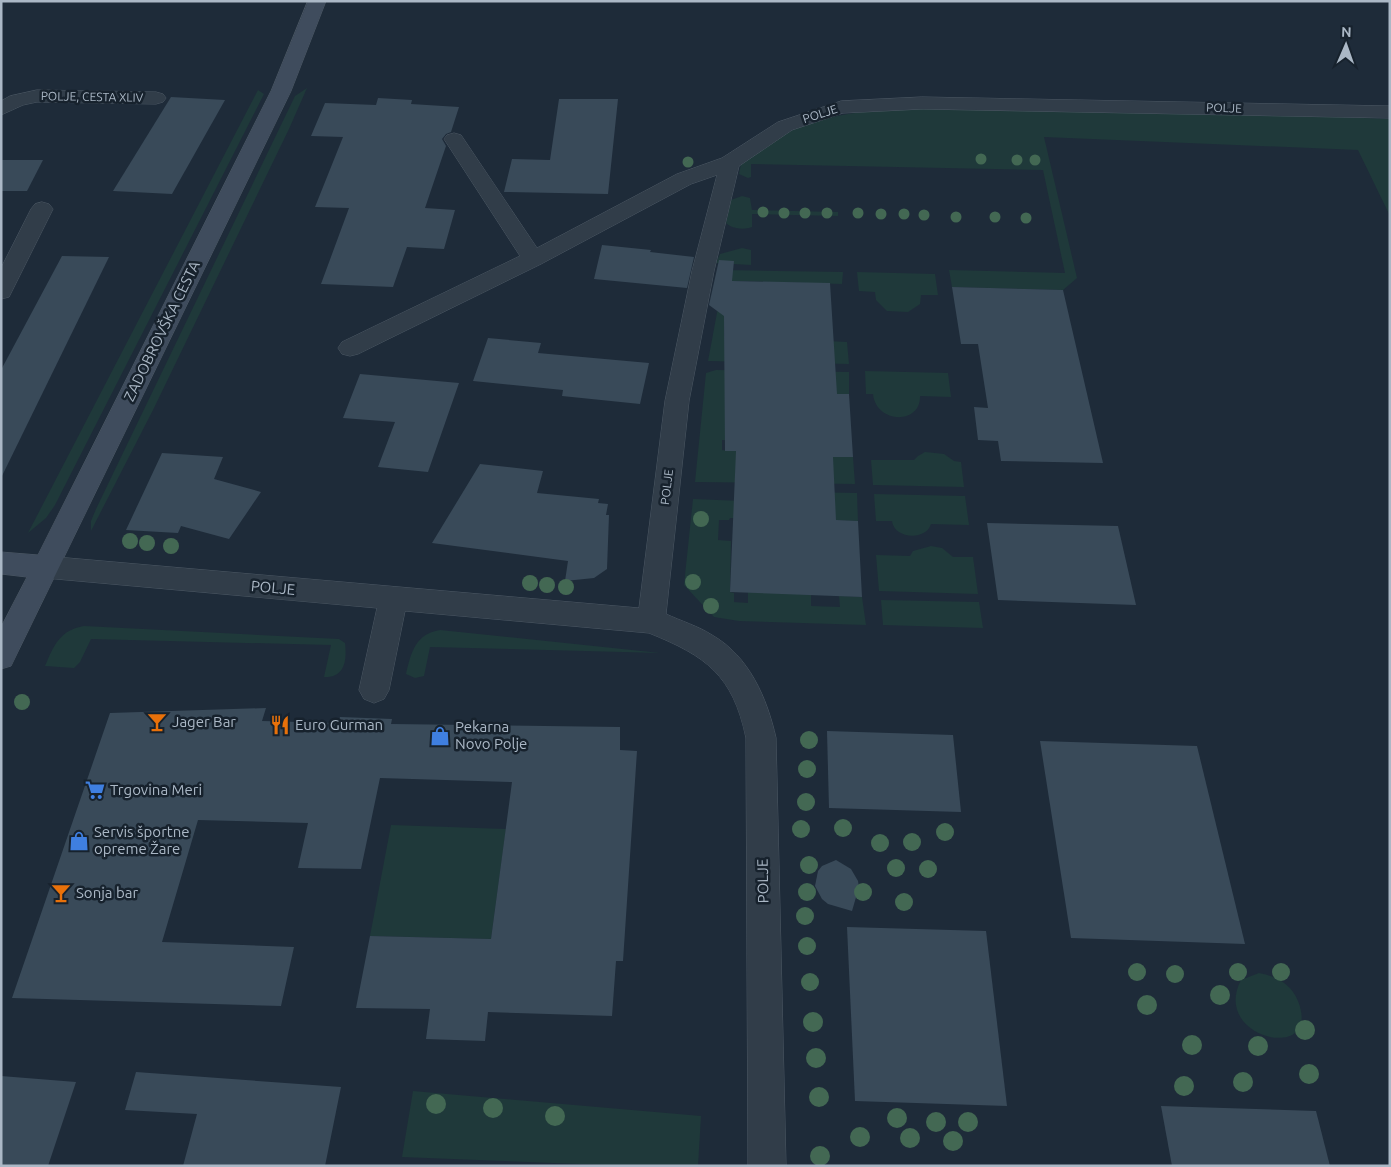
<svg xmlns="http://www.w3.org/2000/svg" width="1391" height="1167" viewBox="0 0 1391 1167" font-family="Ubuntu,sans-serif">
	<rect width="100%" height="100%" fill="#1e2b39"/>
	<!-- green -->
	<g fill="#1f393a">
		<polygon points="307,88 289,129 154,408 91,531 91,521 96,509 295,96"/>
		<polygon points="258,90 264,94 55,505 46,518 28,533"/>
		<path d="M929 108 1287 115 1390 119V216L1358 150 1044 137 1077 278 1063 290 952 287 949 270 1065 273 1043 170 751 164V177L748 178 739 174 741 164C752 156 762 147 772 141 822 111 873 110 929 108Z"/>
		<path d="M742 196 750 198 752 210 838 212V216L752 214V227C744 230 732 229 726 223L731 200Z"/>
		<polygon points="742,248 751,250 751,265 716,263 720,254"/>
		<polygon points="725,270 843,272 842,284 735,281 724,327 724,336 847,342 849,364 708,361"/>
		<polygon points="857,272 935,274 938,295 921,295 920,304 908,312 887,311 876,300 875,292 859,291"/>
		<polygon points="716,370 849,372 849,394 832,394 734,440 722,440 722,450 736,451 736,463 833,466 833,457 853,457 855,484 695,482 706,373"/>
		<path d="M865 371 948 373 951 397 920 396C921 425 876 424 873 394H866Z"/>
		<polygon points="925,452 944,454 954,461 961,462 964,487 873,485 871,460 914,460 918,456"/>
		<polygon points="743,491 857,493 858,521 730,518 729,520 719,520 718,540 731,541 730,592 734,593 734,602 748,603 748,592 811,594 811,606 840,607 839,596 862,597 866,625 739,621 714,617 684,585 693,499 742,501"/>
		<path d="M874 494 965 496 969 525 931 524C926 541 894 539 892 521H876Z"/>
		<polygon points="931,546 942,548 953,557 973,557 978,594 879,591 876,555 910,556 913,551"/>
		<polygon points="881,600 979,602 983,628 883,625"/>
		<path d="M84 626 339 639 345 643C347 660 345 678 324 677L331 645 91 639 80 662 74 668 45 666C54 645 60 630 84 626Z"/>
		<path d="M440 630 660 653 430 647 424 676 415 678 406 674C411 653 415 634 440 630Z"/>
		<polygon points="391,825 506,829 491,939 370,936"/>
		<path d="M1259 973C1276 976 1291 984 1298 1001 1323 1064 1210 1039 1241 980Z"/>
		<polygon points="413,1091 701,1116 698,1166 631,1166 402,1157"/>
	</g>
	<!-- building -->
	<g fill="#394a59">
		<polygon points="171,97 225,100 172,194 113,191"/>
		<polygon points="378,98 412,100 411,104 459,107 451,132 446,134 442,139 446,146 425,208 455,210 444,249 407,247 393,287 321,284 349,208 315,207 343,137 311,136 325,103 376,105"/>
		<polygon points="559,99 618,99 608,194 504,192 512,159 550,160"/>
		<polygon points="1,160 43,160 27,191 1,191"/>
		<polygon points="602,245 651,250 650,252 694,257 687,288 594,279"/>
		<polygon points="62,256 109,257 1,478 1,370"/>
		<polygon points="719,260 734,261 732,281 830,283 837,394 849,394 853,457 833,457 836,520 858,521 862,597 730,592 736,451 725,451 724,316 709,305"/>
		<polygon points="952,287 1063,290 1103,463 1001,461 998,441 978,440 974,407 988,408 978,344 961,344"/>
		<polygon points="488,338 541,343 538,353 649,363 640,404 562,396 563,390 473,381"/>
		<polygon points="360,374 459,383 428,472 378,467 395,422 343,418"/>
		<polygon points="162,453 223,457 214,479 261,492 229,539 181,526 178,533 126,530"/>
		<polygon points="480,464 543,471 537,493 599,499 598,503 608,504 606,515 609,515 607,569 594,578 565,581 568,561 432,543"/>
		<polygon points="987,523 1118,526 1136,605 998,600"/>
		<polygon points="266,708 262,721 338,723 340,717 392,719 391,724 620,727 620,750 637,751 623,961 616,961 612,1016 488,1012 485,1041 426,1039 430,1009 356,1008 370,936 491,939 512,782 380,778 361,869 298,868 308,823 198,820 162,942 294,947 281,1006 12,998 110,713"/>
		<polygon points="827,731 953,735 961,812 829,808"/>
		<polygon points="1040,741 1197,746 1245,944 1071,938"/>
		<polygon points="836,860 851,869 858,881 859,887 852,911 828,904 822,899 815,886 818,871 822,866"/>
		<polygon points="847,927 986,931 1007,1106 855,1101"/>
		<polygon points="136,1072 341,1087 325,1166 183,1166 197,1114 125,1110"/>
		<polygon points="1,1076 76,1082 48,1166 1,1166"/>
		<polygon points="1161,1106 1316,1111 1330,1166 1172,1166"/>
	</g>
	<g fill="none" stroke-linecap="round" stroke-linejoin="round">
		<defs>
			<g id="street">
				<polygon points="37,90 156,92 163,94 166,98 163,102 156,104 37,102 23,105 1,115 1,101 10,96"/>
				<path d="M922 97 1390 106V118L922 109 843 113 792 130 739 166 714 271 689 401 666 614C681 621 698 626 712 635 749 656 767 698 776 738L786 1166H748L746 738C733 675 706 656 649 633L405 611 389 690 384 699 374 703 364 699 359 690 377 608 45 578 35 575 31 567 35 559 45 556 639 608 665 401 692 271 717 175 691 184 541 264 358 354 350 356 342 354 338 348 342 342 520 256 444 139 447 135 454 133 461 135 537 248 677 174 722 158 778 122 841 101Z"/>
				<polygon points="42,202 49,204 53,209 9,297 1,299 1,268 31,209 35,204"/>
			</g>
			<polygon id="secondary" points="308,1 326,1 291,91 11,666 1,669 1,627 27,577 1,574 1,552 38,555 271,91"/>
		</defs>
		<!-- street casing -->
		<use href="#street" stroke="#4c5864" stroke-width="1"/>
		<!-- secondary casing -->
		<use href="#secondary" stroke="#4c5864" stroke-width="1"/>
		<!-- street -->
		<use href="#street" fill="#313d49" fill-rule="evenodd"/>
		<!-- secondary -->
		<use href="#secondary" fill="#3f4c5d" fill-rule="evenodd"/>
	</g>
	<!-- trees -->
	<g fill="#436853">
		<circle cx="981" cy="159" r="5.5"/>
		<circle cx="1017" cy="160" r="5.5"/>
		<circle cx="1035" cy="160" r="5.5"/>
		<circle cx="688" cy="162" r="5.5"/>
		<circle cx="763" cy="212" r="5.5"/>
		<circle cx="784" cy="213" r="5.5"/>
		<circle cx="805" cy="213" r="5.5"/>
		<circle cx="827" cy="213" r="5.5"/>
		<circle cx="858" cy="213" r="5.5"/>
		<circle cx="881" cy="214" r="5.5"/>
		<circle cx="904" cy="214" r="5.5"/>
		<circle cx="924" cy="215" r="5.5"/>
		<circle cx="956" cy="217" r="5.5"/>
		<circle cx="995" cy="217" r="5.5"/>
		<circle cx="1026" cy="218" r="5.5"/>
		<circle cx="701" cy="519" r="8"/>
		<circle cx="130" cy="541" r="8"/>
		<circle cx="147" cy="543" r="8"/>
		<circle cx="171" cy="546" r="8"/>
		<circle cx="693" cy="582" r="8"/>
		<circle cx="530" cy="583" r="8"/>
		<circle cx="547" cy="585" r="8"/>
		<circle cx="566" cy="587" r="8"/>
		<circle cx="711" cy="606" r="8"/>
		<circle cx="22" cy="702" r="8"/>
		<circle cx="809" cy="740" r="9"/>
		<circle cx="807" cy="769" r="9"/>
		<circle cx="806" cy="802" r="9"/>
		<circle cx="843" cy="828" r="9"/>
		<circle cx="801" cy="829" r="9"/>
		<circle cx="945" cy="832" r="9"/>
		<circle cx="912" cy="842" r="9"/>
		<circle cx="880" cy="843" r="9"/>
		<circle cx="809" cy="865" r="9"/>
		<circle cx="896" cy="868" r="9"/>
		<circle cx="928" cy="869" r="9"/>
		<circle cx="807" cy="892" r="9"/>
		<circle cx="863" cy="892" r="9"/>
		<circle cx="904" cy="902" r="9"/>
		<circle cx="805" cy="916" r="9"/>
		<circle cx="807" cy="946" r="9"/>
		<circle cx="1137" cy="972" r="9"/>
		<circle cx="1238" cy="972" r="9"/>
		<circle cx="1281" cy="972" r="9"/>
		<circle cx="1175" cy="974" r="9"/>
		<circle cx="810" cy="982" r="9"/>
		<circle cx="1220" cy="995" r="10"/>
		<circle cx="1147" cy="1005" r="10"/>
		<circle cx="813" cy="1022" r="10"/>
		<circle cx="1305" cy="1030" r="10"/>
		<circle cx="1192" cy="1045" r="10"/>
		<circle cx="1258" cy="1046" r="10"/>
		<circle cx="816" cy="1058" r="10"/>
		<circle cx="1309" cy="1074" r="10"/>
		<circle cx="1243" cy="1082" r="10"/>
		<circle cx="1184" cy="1086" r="10"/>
		<circle cx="819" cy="1097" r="10"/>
		<circle cx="436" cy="1104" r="10"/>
		<circle cx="493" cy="1108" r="10"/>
		<circle cx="555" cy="1116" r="10"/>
		<circle cx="897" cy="1118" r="10"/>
		<circle cx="936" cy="1122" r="10"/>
		<circle cx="968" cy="1122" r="10"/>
		<circle cx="860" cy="1137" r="10"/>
		<circle cx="910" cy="1138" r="10"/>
		<circle cx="953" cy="1141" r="10"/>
		<circle cx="820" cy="1156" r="10"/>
	</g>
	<!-- icons -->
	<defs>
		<symbol id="bar-bare" viewBox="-9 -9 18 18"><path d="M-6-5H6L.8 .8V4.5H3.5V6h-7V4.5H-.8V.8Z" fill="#e8710a" stroke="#17222d" stroke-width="2.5" paint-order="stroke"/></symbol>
		<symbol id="restaurant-bare" viewBox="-9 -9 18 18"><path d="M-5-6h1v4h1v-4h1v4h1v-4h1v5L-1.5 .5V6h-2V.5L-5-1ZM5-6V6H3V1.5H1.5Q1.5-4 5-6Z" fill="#e8710a" stroke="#17222d" stroke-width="2.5" paint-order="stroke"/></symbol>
		<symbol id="shop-bare" viewBox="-9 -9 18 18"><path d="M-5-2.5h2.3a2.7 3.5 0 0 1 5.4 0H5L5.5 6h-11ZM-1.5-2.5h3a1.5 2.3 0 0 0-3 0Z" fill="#3f7fe0" stroke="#17222d" stroke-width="2.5" paint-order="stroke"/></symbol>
		<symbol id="supermarket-bare" viewBox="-9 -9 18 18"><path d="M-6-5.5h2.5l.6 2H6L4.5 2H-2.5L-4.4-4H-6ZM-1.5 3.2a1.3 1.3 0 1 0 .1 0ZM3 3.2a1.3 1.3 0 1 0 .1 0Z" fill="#3f7fe0" stroke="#17222d" stroke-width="2.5" paint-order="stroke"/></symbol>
	</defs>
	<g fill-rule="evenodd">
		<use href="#bar-bare" x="143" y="708" width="28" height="28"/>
		<use href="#restaurant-bare" x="266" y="711" width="28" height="28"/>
		<use href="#shop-bare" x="426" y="722" width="28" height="28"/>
		<use href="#supermarket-bare" x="81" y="776" width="28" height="28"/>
		<use href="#shop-bare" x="65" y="827" width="28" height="28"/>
		<use href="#bar-bare" x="47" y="879" width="28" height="28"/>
	</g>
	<g text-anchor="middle" stroke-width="5" stroke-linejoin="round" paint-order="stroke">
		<!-- far-street labels -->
		<g font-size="12" fill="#abb8c6" stroke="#17222d">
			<text transform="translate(92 97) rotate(1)" y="4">POLJE, CESTA XLIV</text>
			<text transform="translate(1224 108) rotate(2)" y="4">POLJE</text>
			<text transform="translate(820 114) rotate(-18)" y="4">POLJE</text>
			<text transform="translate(667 487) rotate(-83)" y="4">POLJE</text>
		</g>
		<!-- street labels -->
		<g font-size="15" fill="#abb8c6" stroke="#17222d">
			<text transform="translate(162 331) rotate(-64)" y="5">ZADOBROVŠKA CESTA</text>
			<text transform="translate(273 588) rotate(5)" y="5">POLJE</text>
			<text transform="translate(763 881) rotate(-91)" y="5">POLJE</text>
		</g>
		<!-- poi labels -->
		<g font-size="15" fill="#abb8c6" stroke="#17222d" text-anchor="start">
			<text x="172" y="727">Jager Bar</text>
			<text x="295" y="730">Euro Gurman</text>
			<text x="455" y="732">Pekarna<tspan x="455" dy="17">Novo Polje</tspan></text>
			<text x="110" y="795">Trgovina Meri</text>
			<text x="94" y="837">Servis športne<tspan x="94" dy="17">opreme Žare</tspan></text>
			<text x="76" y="898">Sonja bar</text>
		</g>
	</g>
	<!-- border -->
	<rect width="1391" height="1167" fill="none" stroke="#abb8c6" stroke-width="5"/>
	<!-- north arrow -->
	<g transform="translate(1346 45) rotate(2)" stroke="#17222d" stroke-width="4" paint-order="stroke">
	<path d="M0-4L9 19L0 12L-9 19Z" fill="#abb8c6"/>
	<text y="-8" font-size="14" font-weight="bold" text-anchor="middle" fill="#abb8c6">N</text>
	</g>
</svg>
